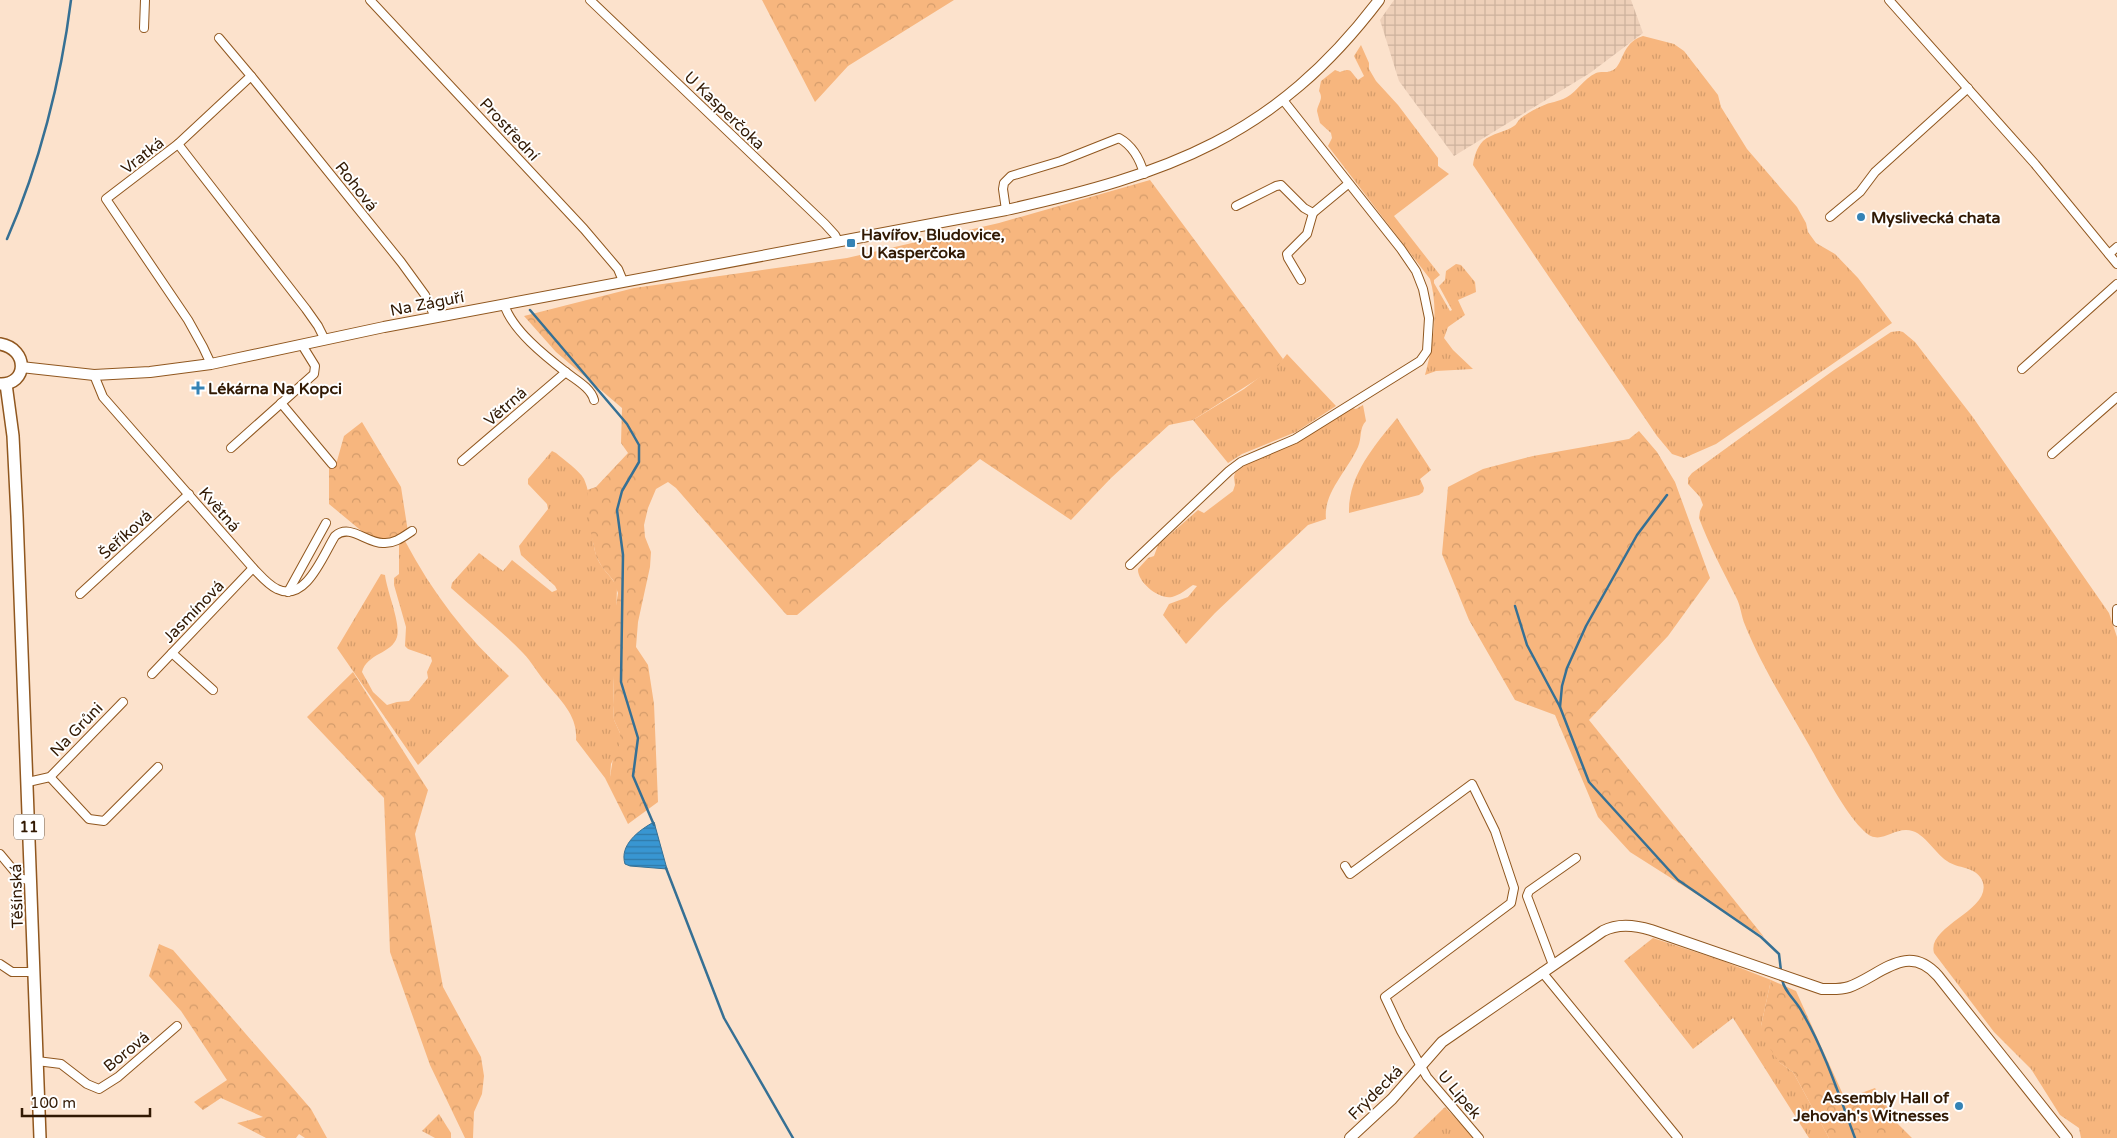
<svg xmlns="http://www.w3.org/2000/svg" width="2117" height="1138" viewBox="0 0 2117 1138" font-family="'Varela Round',sans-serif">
	<defs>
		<pattern id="industrial-grid" width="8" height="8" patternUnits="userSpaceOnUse" patternTransform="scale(1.25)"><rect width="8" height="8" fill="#eed0b9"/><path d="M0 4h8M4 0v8" fill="none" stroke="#cdb29d"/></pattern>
		<pattern id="grass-tufts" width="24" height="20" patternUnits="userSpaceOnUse" patternTransform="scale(1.25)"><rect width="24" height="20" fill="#f7b67e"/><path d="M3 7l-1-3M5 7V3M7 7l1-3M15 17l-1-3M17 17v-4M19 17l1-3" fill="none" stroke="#d49c6b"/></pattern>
		<pattern id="forest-crowns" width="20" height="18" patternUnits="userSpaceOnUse" patternTransform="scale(1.25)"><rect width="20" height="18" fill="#f7b67e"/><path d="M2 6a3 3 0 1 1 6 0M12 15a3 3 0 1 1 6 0" fill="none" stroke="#d49c6b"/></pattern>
		<pattern id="water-rules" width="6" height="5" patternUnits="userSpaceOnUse" patternTransform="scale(1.25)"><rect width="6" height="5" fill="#3896d2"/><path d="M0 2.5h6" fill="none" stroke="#307aa8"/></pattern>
	</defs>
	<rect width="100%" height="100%" fill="#fce2cc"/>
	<!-- industrial -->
	<polygon fill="url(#industrial-grid)" points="1394,0 1631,0 1643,33 1590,73 1454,156 1399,81 1380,20"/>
	<!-- grass -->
	<g fill="url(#grass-tufts)">
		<path d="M1643 36 1674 44 1684 51 1718 95 1721 107 1747 149 1797 207 1806 223 1808 232 1816 243 1835 254 1858 278 1892 323 1716 444 1684 458 1672 454 1657 436 1473 165C1474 157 1477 147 1483 141 1492 133 1506 132 1514 126 1516 125 1517 122 1519 120 1524 115 1535 109 1542 106 1550 102 1558 102 1567 97 1578 91 1583 79 1596 73 1600 71 1606 73 1611 71 1624 67 1620 43 1643 36Z"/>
		<path d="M1361 45 1369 63V69L1376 81 1398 105 1438 158V166L1449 174 1394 216 1440 275 1434 280V283L1450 311 1452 310 1439 286 1445 280 1446 271 1456 264 1461 265 1475 282 1476 292 1458 300 1465 315 1448 327 1444 338 1453 350 1473 369 1436 371 1425 375C1433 345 1439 309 1430 279L1328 146 1332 138 1331 133 1320 123 1317 111C1318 103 1324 99 1319 91L1321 81 1335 70 1340 72C1352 68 1349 70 1358 80L1364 76 1354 56Z"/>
		<path d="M1899 331 1903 332 1915 342 1972 416 2109 613 2117 637V1138H2081L2079 1128 2060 1115 2031 1069 1994 1032 1934 953C1926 925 1995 910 1982 880 1975 866 1958 869 1947 861 1933 852 1924 830 1906 830 1890 830 1879 846 1864 831 1843 811 1824 771 1809 745 1787 706 1762 667 1745 625 1741 616 1741 606 1736 597 1723 571 1709 545 1699 518L1700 511 1703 505 1700 497 1688 484V478L1692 473 1834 370 1891 332Z"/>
		<polygon points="1287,354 1336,406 1296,432 1242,454 1228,463 1193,420 1244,389 1283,359"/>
		<path d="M1363 405 1366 421C1359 428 1362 438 1358 447 1348 470 1323 493 1326 519L1308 525 1215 613 1186 644 1163 615 1169 604 1188 597 1197 586 1193 585C1187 589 1180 595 1172 597 1159 600 1137 582 1138 569L1148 558 1154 556 1158 545 1198 510 1204 513 1233 491 1235 485 1234 477 1235 473 1248 463 1301 440 1351 408 1356 409Z"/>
		<path d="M1397 418 1431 470 1420 479 1424 488 1423 492 1419 495 1349 513C1348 476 1374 446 1397 418Z"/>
		<path d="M552 451 556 453C564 460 579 470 584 479 594 502 589 531 596 555 600 568 611 575 617 587L613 705 614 720 620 733V745L611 764 610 777 609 778H605L576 740C578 716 561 701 547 684 538 674 532 662 523 653 501 630 475 610 451 588L452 583 479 553 503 571 512 560 552 592 557 590 555 586 521 555 519 546 548 509 547 504 528 484V479Z"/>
		<path d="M405 541C432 592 466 637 509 676L418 765 337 648 381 574 385 575C387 592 401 623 397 637 392 654 367 653 362 672L373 692 387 705 397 702 409 701 428 678 427 672 432 661 431 657 408 649 405 646 406 627 394 585V578L399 574V545Z"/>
		<polygon points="1653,938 1723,961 1771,980 1761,1026 1780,1063 1793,1072 1829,1138 1809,1138 1733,1018 1693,1049 1624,961"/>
		<polygon points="1445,1107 1474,1138 1413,1138"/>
		<polygon points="439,1114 451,1133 451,1138 435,1138 422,1131"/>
	</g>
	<!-- forest -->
	<g fill="url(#forest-crowns)">
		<polygon points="762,0 954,0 848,66 815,102"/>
		<polygon points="1150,180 1283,359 1278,366 1193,420 1169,425 1111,478 1071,520 980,459 797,615 787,615 784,612 676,488 668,482 656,489 648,508 644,525 645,537 651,552 650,567 638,622 636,647 648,665 654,704 658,802 628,824 605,778 610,777 614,752 620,745 620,733 614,720 613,705 614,681 611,637 618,593 613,580 602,567 596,556 591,533 587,490 596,487 628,453 621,443 622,408 556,352 524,316 634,288 847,258 999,223"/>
		<polygon points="362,422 401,487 408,532 382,548 329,504 329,468 337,461 344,436"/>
		<polygon points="1639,431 1657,452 1675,482 1710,578 1668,636 1589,720 1764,937 1630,852 1598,817 1555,715 1515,700 1469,620 1442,554 1448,487 1483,469 1533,456 1629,439"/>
		<polygon points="353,672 428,790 415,834 443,987 481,1057 484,1076 482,1094 474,1112 473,1138 465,1138 430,1065 390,952 384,798 307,717"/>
		<polygon points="159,944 173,950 311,1109 327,1138 305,1138 299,1134 296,1138 266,1138 237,1123 263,1117 221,1098 203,1110 194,1102 227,1080 181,1011 149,976"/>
		<polygon points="1771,980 1796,991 1845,1099 1875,1088 1898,1124 1912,1138 1829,1138 1793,1072 1780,1063 1762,1037 1761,1026"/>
	</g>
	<!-- water -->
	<path fill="url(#water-rules)" stroke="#367094" d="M654 822 667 869 630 866 625 864C619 845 639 830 654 822Z"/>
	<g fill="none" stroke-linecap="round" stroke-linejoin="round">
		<!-- stream -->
		<g stroke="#367094" stroke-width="2.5">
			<path d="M7 239C39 166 61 80 71 0"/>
			<polyline points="530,310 627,424 639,445 639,462 622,491 617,510 623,555 621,682 638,738 633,776 654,825"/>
			<polyline points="1667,495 1637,535 1586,626 1567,668 1562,686 1560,707 1589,782 1678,880 1761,937 1779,954 1781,971"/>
			<polyline points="1515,606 1527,645 1560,707"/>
			<polyline points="666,868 724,1018 793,1138"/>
			<path d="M1782 979C1784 992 1796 1000 1802 1012 1824 1049 1840 1098 1855 1138"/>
		</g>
		<defs>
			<g id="street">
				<polyline points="370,0 584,229 618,269 623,281"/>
				<polyline points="590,0 825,224 835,235 838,241"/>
				<polyline points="1889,0 2035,164 2117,264"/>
				<polyline points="144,28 145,0"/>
				<polyline points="219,38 251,76"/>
				<polyline points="178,144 251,76 401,262 425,295 435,317"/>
				<polyline points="1236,206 1276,186 1281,185 1304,208 1313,213 1348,184"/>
				<path d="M1006 210 1003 189 1004 183 1011 176 1061 161 1119 138C1133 146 1140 159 1144 174"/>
				<polyline points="1830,217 1860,192 1875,172 1968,88"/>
				<polyline points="2109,254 2117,247"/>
				<polyline points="1301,280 1288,258 1287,254 1307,234 1313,213"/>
				<path d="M504 304C512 330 545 356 567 373 576 380 591 388 594 400"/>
				<polyline points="211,364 203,347 188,320 106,199 178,144 306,309 318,326 325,340"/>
				<polyline points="2022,369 2117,284"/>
				<path d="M94 375 103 397 253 568C260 575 268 585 277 589 306 603 323 555 335 536 350 523 366 543 383 543 394 544 403 537 412 531"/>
				<polyline points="281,403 332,464"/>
				<polyline points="231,448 314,374 315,366 302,345"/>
				<polyline points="2052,454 2117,397"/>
				<polyline points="462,461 566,372"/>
				<polyline points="1130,565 1229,471 1241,462 1295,439 1420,361 1427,351 1429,318 1423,289 1416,271 1401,249 1283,100"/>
				<polyline points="288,592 326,523"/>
				<polyline points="80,594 189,494"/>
				<polyline points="2117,609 2117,622"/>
				<polyline points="172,653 213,690"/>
				<polyline points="152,674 253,568"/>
				<polyline points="50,777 89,819 104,821 158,767"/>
				<polyline points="28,782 50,777 123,702"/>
				<polyline points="0,854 20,878 31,881"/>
				<polyline points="1345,866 1350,874 1472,784 1495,831 1514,888 1511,903 1385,997 1401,1031 1427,1077 1479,1138"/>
				<polyline points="0,964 12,972 35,972"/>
				<polyline points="1553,965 1527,896 1529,891 1576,858"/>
				<polyline points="1542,972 1678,1138"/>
				<polyline points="37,1061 61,1064 87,1084 99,1089 118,1077 177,1026"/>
			</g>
			<g id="secondary">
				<path d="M21 367 94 375 150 372 211 364 384 327 1006 210C1168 174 1275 137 1379 0"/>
				<path d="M1350 1138 1392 1099 1442 1042 1603 931C1618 923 1635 925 1651 930L1822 989C1831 989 1840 990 1849 987 1880 976 1907 941 1938 976L2067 1138"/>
			</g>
			<g id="primary">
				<path d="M0 344C29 349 28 385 0 384"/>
				<polyline points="6,384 13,436 17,516 40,1138"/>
			</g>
		</defs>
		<!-- street casing -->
		<use href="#street" stroke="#90571f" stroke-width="10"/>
		<!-- secondary casing -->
		<use href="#secondary" stroke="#90571f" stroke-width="12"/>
		<!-- primary casing -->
		<use href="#primary" stroke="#90571f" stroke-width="14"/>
		<!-- street -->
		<use href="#street" stroke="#fff" stroke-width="8"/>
		<!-- secondary -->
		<use href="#secondary" stroke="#fff" stroke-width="10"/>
		<!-- primary -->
		<use href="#primary" stroke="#fff" stroke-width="11"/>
	</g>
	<!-- markers -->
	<g fill="#3583b5" stroke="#fff" stroke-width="2">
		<circle cx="1861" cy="217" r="5"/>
		<rect x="846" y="238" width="10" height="10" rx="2.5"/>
		<path d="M195.5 380.5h5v5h5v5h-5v5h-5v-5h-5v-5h5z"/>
		<circle cx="1959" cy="1106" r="5"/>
	</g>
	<g text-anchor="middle" stroke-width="4" stroke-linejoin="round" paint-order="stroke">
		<!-- shield labels -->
		<rect fill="#fff" stroke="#6f5e4f" stroke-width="1" x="14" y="814.5" width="30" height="25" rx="4"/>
		<g font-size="15" font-weight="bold" fill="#311903">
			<text x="29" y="832">11</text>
		</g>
		<!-- street labels -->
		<g font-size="16" fill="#311903" stroke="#fff">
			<text transform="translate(725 110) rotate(44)" y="6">U Kasperčoka</text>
			<text transform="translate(510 129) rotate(47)" y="6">Prostřední</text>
			<text transform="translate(142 155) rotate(-38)" y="6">Vratká</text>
			<text transform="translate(357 186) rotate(52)" y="6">Rohová</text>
			<text transform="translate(427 303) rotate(-11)" y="6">Na Záguří</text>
			<text transform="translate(505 406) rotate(-41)" y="6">Větrná</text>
			<text transform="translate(220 509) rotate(49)" y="6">Květná</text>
			<text transform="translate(125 534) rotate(-42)" y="6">Šeříková</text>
			<text transform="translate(193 611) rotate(-46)" y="6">Jasmínová</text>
			<text transform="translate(76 729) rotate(-46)" y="6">Na Grůni</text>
			<text transform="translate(16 896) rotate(-92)" y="6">Těšínská</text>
			<text transform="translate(126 1051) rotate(-39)" y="6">Borová</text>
			<text transform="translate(1375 1092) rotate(-45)" y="6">Frýdecká</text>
			<text transform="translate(1460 1094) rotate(50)" y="6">U Lipek</text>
		</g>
		<!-- poi labels -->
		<g font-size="16" font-weight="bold" fill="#311903" stroke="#fff" text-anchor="start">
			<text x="1871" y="223">Myslivecká chata</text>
			<text x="861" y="240">Havířov, Bludovice,<tspan x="861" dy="18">U Kasperčoka</tspan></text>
			<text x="208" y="394">Lékárna Na Kopci</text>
			<text x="1949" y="1103" text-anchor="end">Assembly Hall of<tspan x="1949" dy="18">Jehovah's Witnesses</tspan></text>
		</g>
	</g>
	<!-- scale -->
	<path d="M22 1108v8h128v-8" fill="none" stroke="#311903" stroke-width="2.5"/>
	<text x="30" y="1108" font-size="15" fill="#311903" stroke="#ffffff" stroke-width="4" paint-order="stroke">100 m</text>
</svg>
